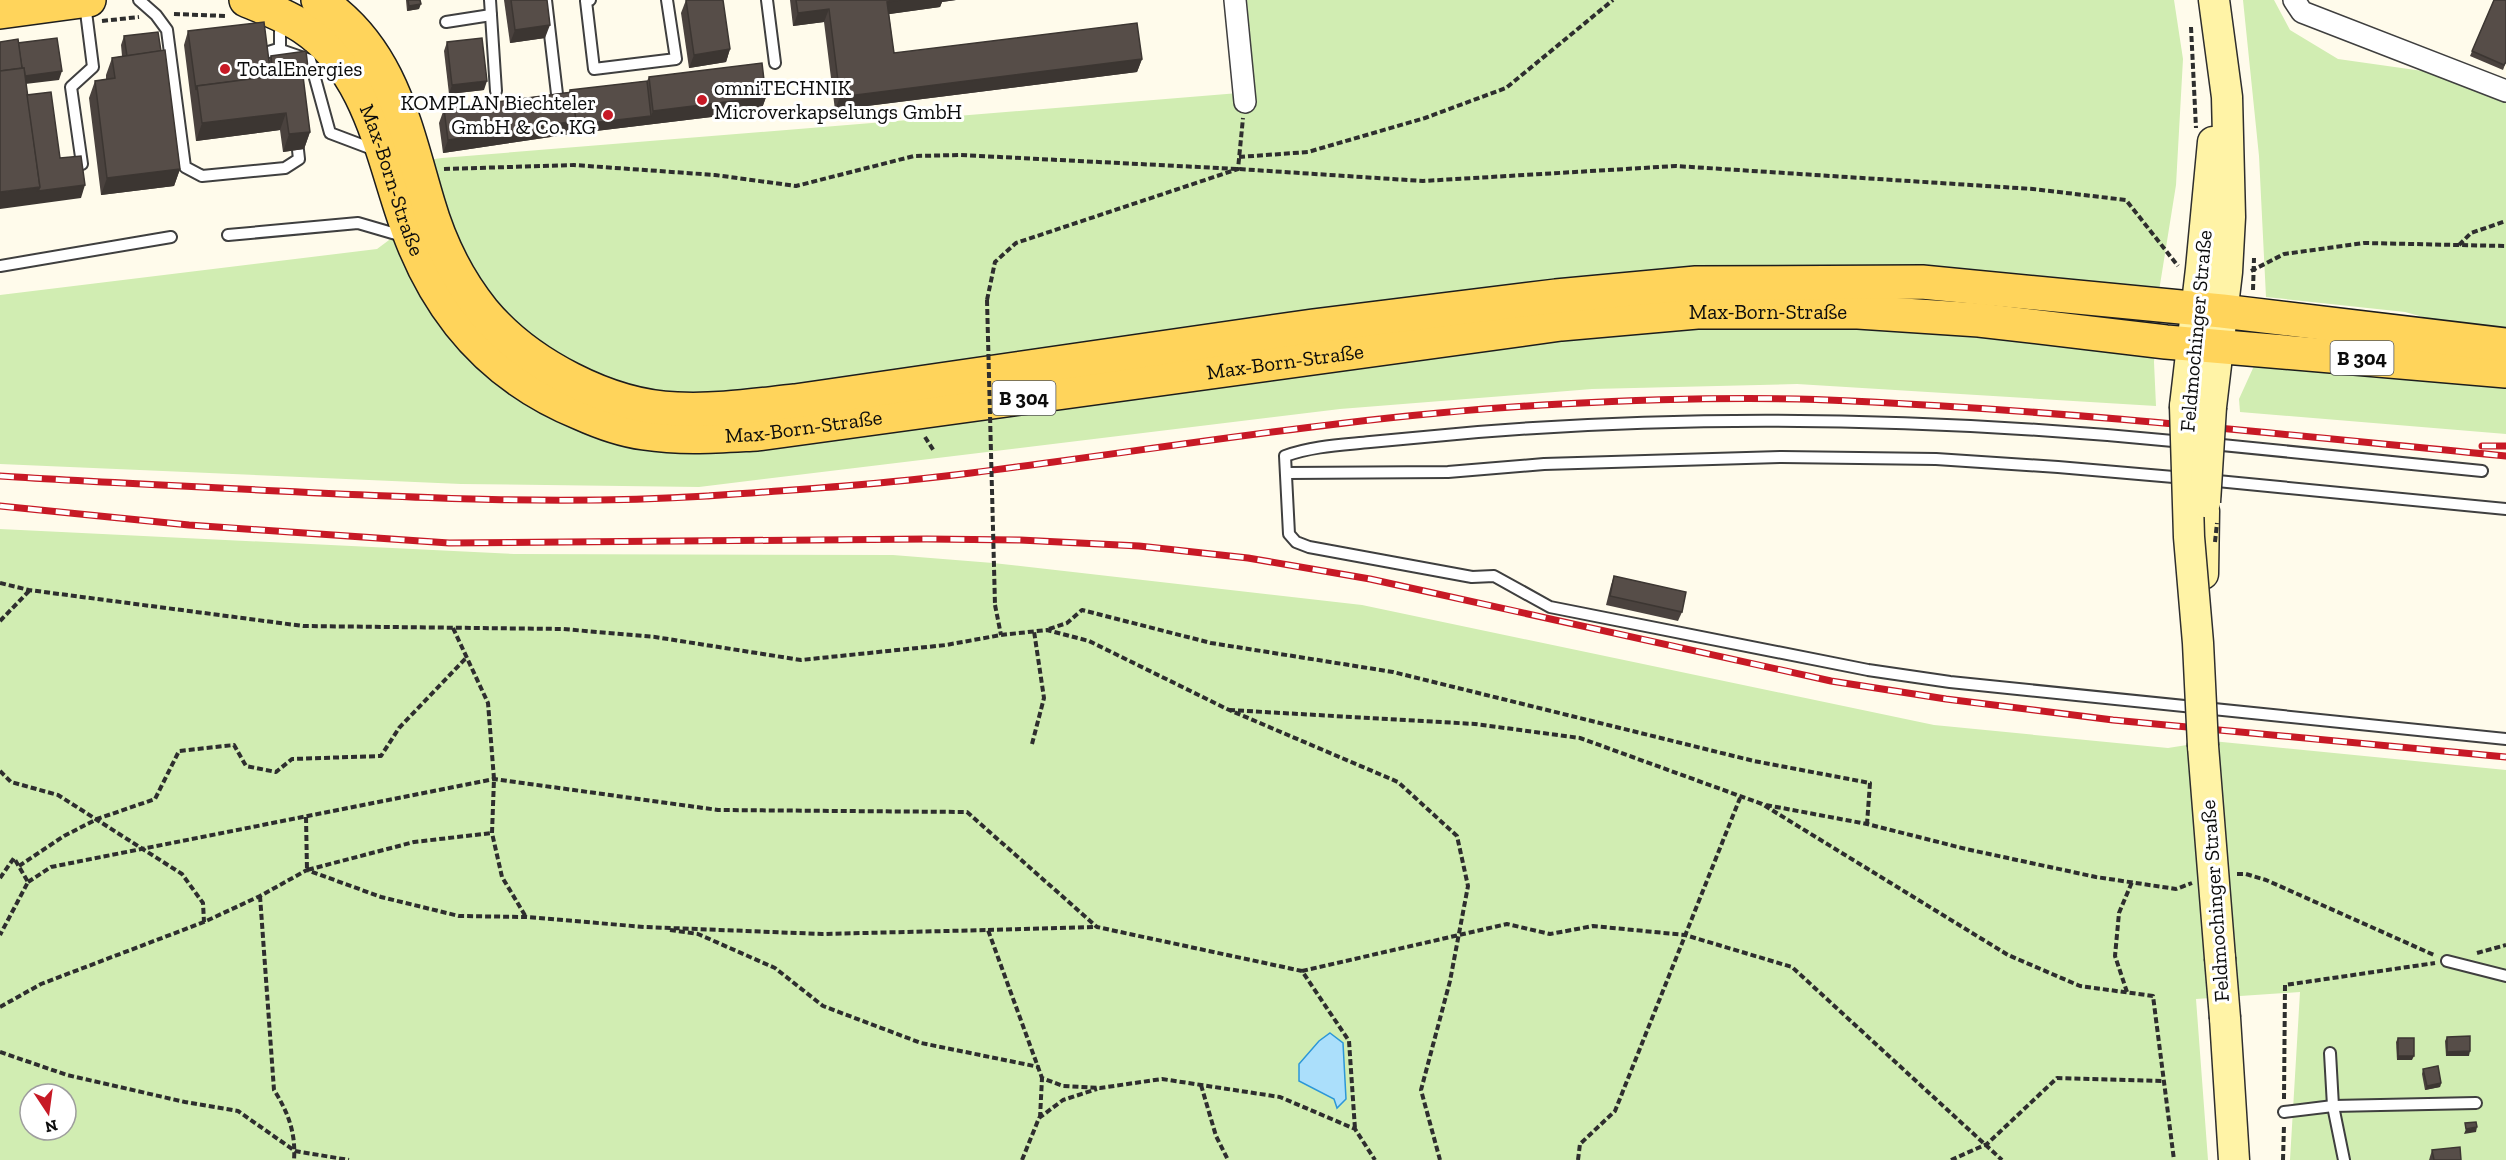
<svg xmlns="http://www.w3.org/2000/svg" width="2506" height="1160" viewBox="0 0 2506 1160" font-family="'Zilla Slab',serif">
	<rect width="100%" height="100%" fill="#fffbeb"/>
	<!-- green -->
	<g fill="#d1edb2" fill-rule="evenodd">
		<polygon points="1247,0 2174,0 2183,59 2176,185 2159,291 2159,323 2157,323 2154,362 2156,406 1797,384 1592,389 1340,409 699,487 461,484 0,464 0,295 377,249 416,220 427,160 442,158 1251,92"/>
		<polygon points="2243,0 2274,0 2290,30 2338,59 2458,76 2506,96 2506,331 2452,325 2405,312 2266,297 2259,156"/>
		<polygon points="2254,366 2506,386 2506,434 2240,412 2239,399"/>
		<path d="M0 529 514 554 893 555 993 563 1362 605 1934 725 2168 748 2212 741 2506 770V1160H2290L2300 992 2196 999 2208 1160H0ZM30 1094H66V1130H30Z"/>
	</g>
	<!-- water -->
	<polygon fill="#abdffb" stroke="#2c97d8" stroke-width="1.5" points="1330,1033 1343,1043 1346,1099 1337,1108 1334,1099 1299,1081 1299,1064 1319,1041"/>
	<g fill="none" stroke-linecap="round" stroke-linejoin="round">
		<defs>
			<g id="lane">
				<polyline points="139,0 156,15 167,30 185,167 202,176 285,168 299,159 298,150"/>
				<polyline points="490,0 496,91"/>
				<polyline points="546,0 557,94"/>
				<polyline points="590,0 586,1 594,69 676,59 667,0"/>
				<polyline points="767,0 775,63"/>
				<polyline points="446,22 491,15"/>
				<polyline points="280,53 280,32 286,20"/>
				<polyline points="262,54 278,49 310,60 330,133 375,150"/>
				<polyline points="82,164 71,87 93,67 85,4"/>
				<polyline points="228,235 358,223 406,237"/>
				<polyline points="0,266 171,237"/>
				<path d="M2184 442C1950 419 1714 413 1478 432 1442 435 1406 439 1370 442 1341 445 1313 446 1285 456L1289 534 1296 542 1309 547 1472 577 1494 576 1550 607 1868 670 1950 682 2506 739"/>
				<polyline points="2212,444 2482,471"/>
				<polyline points="1287,473 1448,472 1544,464 1782,457 1936,459 2058,467 2185,478"/>
				<polyline points="2207,480 2506,509"/>
				<polyline points="2447,961 2506,976"/>
				<polyline points="2330,1053 2333,1106 2344,1160"/>
				<polyline points="2284,1112 2333,1106 2476,1103"/>
			</g>
			<g id="street">
				<polyline points="1235,0 1245,102"/>
				<polyline points="2294,0 2302,12 2506,91"/>
			</g>
			<g id="secondary">
				<polyline points="2185,406 2201,269 2213,142"/>
				<polyline points="2211,407 2227,272 2230,217 2227,97 2214,0"/>
				<polyline points="2203,574 2204,511"/>
				<polyline points="2203,746 2220,958"/>
				<polyline points="2225,1018 2234,1160"/>
			</g>
			<g id="primary">
				<path id="s1" d="M246 0C265 8 285 15 303 27 374 74 383 166 412 240 444 321 499 380 580 413 600 422 622 430 644 433 682 439 719 436 757 434L1561 324 1697 312H1858L1979 320 2166 342 2506 371"/>
				<path d="M318 0C391 47 405 126 428 203 439 241 458 280 483 311 527 364 609 407 677 409 717 411 756 405 795 401L1313 326 1556 296 1696 283 1922 282 2222 311 2506 345"/>
				<polyline points="0,12 89,0"/>
			</g>
		</defs>
		<!-- lane casing -->
		<use href="#lane" stroke="#3f3f3f" stroke-width="14"/>
		<!-- street casing -->
		<use href="#street" stroke="#3f3f3f" stroke-width="24"/>
		<!-- secondary casing -->
		<use href="#secondary" stroke="#2e2e2e" stroke-width="33"/>
		<!-- primary casing -->
		<use href="#primary" stroke="#1d1d1d" stroke-width="36"/>
		<!-- path -->
		<g stroke="#2e2e2e" stroke-width="4" stroke-dasharray="6 3" stroke-linecap="butt">
			<polyline points="174,14 226,16"/>
			<polyline points="102,21 139,17"/>
			<polyline points="2191,27 2196,128"/>
			<polyline points="1239,157 1308,152 1425,118 1506,88 1613,0"/>
			<polyline points="444,169 574,165 715,175 796,186 914,156 960,155 1238,169 1423,181 1676,166 2033,189 2126,200 2178,266"/>
			<polyline points="2459,245 2471,233 2506,221"/>
			<polyline points="2251,271 2284,254 2364,243 2506,246"/>
			<polyline points="2253,290 2254,258"/>
			<polyline points="987,300 995,262 1016,243 1238,169 1243,118"/>
			<polyline points="925,437 934,451"/>
			<polyline points="0,583 29,590 303,626 563,629 655,637 801,660 946,645 1001,635 1047,630 1089,641 1227,709 1398,782 1457,836 1468,886 1450,981 1421,1090 1440,1160"/>
			<polyline points="995,605 1001,635"/>
			<polyline points="0,621 29,591"/>
			<polyline points="453,628 488,703 494,779 492,833 502,877 526,917"/>
			<polyline points="1049,629 1067,623 1082,610 1211,643 1393,672 1754,761 1870,783 1867,824"/>
			<polyline points="1229,710 1475,724 1580,738 1762,804 2008,955 2080,986 2153,996 2174,1160"/>
			<polyline points="1032,744 1044,698 1034,631"/>
			<polyline points="0,771 11,782 58,795 182,874 203,903 204,922"/>
			<polyline points="1766,805 1867,824 1966,849 2096,877 2176,889 2192,883"/>
			<polyline points="306,817 307,870 414,842 492,833"/>
			<polyline points="19,866 64,836 97,819 155,799 179,751 234,745 246,766 276,772 292,759 381,756 399,728 467,657"/>
			<polyline points="2237,874 2246,874 2266,880 2434,955"/>
			<polyline points="0,878 14,858 28,882 0,935"/>
			<polyline points="28,882 51,867 494,779 718,810 967,812 1097,927 1302,971 1349,1041 1355,1129"/>
			<path d="M260 896 274 1090C288 1112 296 1133 294 1160"/>
			<polyline points="670,930 698,934 775,968 823,1006 921,1043 1039,1067"/>
			<polyline points="988,930 1096,927"/>
			<polyline points="2477,953 2506,945"/>
			<polyline points="1302,971 1507,924 1550,934 1593,926 1685,935 1792,967 2002,1160"/>
			<polyline points="2127,992 2115,956 2119,913 2132,882"/>
			<polyline points="0,1007 41,984 204,922 260,896 307,870 381,897 459,916 526,917 645,927 822,934 988,930 1042,1078 1063,1086 1100,1088 1162,1079 1280,1097 1355,1129 1375,1160"/>
			<polyline points="0,1052 67,1075 185,1102 238,1111 295,1151 349,1160"/>
			<polyline points="1201,1085 1216,1136 1228,1160"/>
			<polyline points="2284,1099 2285,985 2435,963"/>
			<polyline points="1040,1118 1042,1078"/>
			<polyline points="1022,1160 1039,1118 1063,1100 1097,1089"/>
			<polyline points="1578,1160 1580,1144 1615,1111 1740,798"/>
			<polyline points="1951,1160 1987,1144 2057,1078 2164,1081"/>
			<polyline points="2283,1160 2284,1125"/>
		</g>
		<!-- lane -->
		<use href="#lane" stroke="#fff" stroke-width="10"/>
		<!-- street -->
		<use href="#street" stroke="#fff" stroke-width="21"/>
		<!-- secondary -->
		<use href="#secondary" stroke="#fff3a6" stroke-width="30"/>
		<!-- primary -->
		<use href="#primary" stroke="#ffd45b" stroke-width="33"/>
		<defs>
			<g id="rail">
				<polyline points="2482,446 2506,446"/>
				<path d="M0 476C92 482 185 486 278 491 420 498 564 505 707 496 795 490 884 484 971 473 1167 448 1363 414 1561 404 1657 399 1755 396 1851 401 2070 411 2288 435 2506 456"/>
				<polyline points="0,506 189,525 449,543 927,539 1020,540 1139,546 1248,558 1370,579 1831,681 1946,699 2113,720 2506,757"/>
			</g>
		</defs>
		<!-- rail casing -->
		<use href="#rail" stroke="#c71925" stroke-width="7"/>
		<!-- rail -->
		<use href="#rail" stroke="#fff" stroke-width="4.5" stroke-dasharray="14" stroke-linecap="butt"/>
		<defs>
			<g id="secondary-bridge">
				<polyline points="2185,406 2189,537 2198,643 2203,746"/>
				<polyline points="2205,502 2211,407"/>
				<polyline points="2220,958 2225,1018"/>
			</g>
		</defs>
		<!-- secondary-bridge casing -->
		<use href="#secondary-bridge" stroke="#2e2e2e" stroke-width="33" stroke-linecap="butt"/>
		<!-- path-bridge -->
		<g stroke="#2e2e2e" stroke-width="4" stroke-dasharray="6 3" stroke-linecap="butt">
			<polyline points="987,300 995,605"/>
			<polyline points="2215,542 2217,523"/>
		</g>
		<!-- secondary-bridge -->
		<use href="#secondary-bridge" stroke="#fff3a6" stroke-width="30"/>
	</g>
	<!-- wall -->
	<g fill="#4a423e">
		<polygon points="406,0 420,0 419,9 407,11"/>
		<polygon points="504,0 547,0 545,38 510,43"/>
		<polygon points="686,0 730,49 726,62 689,68 681,13"/>
		<polygon points="790,0 956,0 942,2 940,7 889,14 894,53 1142,59 1137,72 835,110 824,22 793,26"/>
		<polygon points="2494,0 2506,62 2503,70 2470,56"/>
		<polygon points="188,31 269,60 271,56 308,68 303,81 310,132 304,149 283,152 280,130 196,141 184,45"/>
		<polygon points="124,36 161,51 180,169 174,186 101,195 89,98 95,81 106,79 106,75 112,58 122,56 121,45"/>
		<polygon points="447,42 484,90 449,94 444,51"/>
		<polygon points="649,77 766,97 761,111 571,134 443,153 439,123 444,109 569,92 570,90 647,81"/>
		<polygon points="1614,576 1682,612 1678,621 1606,605 1611,585"/>
		<polygon points="2447,1037 2469,1056 2446,1056 2445,1041"/>
		<polygon points="2398,1038 2412,1060 2397,1060 2396,1042"/>
		<polygon points="2423,1069 2441,1083 2440,1087 2425,1090 2422,1074"/>
		<polygon points="2432,1150 2461,1160 2429,1160"/>
	</g>
	<!-- shaded-wall -->
	<g fill="#3c3632">
		<polygon points="900,0 956,0 942,2 940,7 883,15 887,2"/>
		<polygon points="421,4 419,9 407,11 409,6"/>
		<polygon points="829,9 824,22 793,26 798,13"/>
		<polygon points="550,25 545,38 510,43 515,30"/>
		<polygon points="730,49 726,62 689,68 694,55"/>
		<polygon points="1142,59 1137,72 835,110 840,97"/>
		<polygon points="302,68 308,68 302,85"/>
		<polygon points="62,71 59,80 0,87 22,72"/>
		<polygon points="487,81 484,90 449,94 452,85"/>
		<polygon points="766,97 761,111 571,134 443,153 448,140 576,121 651,116 653,111"/>
		<polygon points="286,113 280,130 196,141 202,123"/>
		<polygon points="310,132 304,149 283,152 289,134"/>
		<polygon points="180,169 174,186 101,195 107,178"/>
		<polygon points="85,185 81,198 0,209 0,192 40,187"/>
		<polygon points="2470,1051 2469,1056 2446,1056 2447,1052"/>
		<polygon points="2398,1056 2414,1056 2412,1060 2397,1060"/>
		<polygon points="2441,1083 2440,1087 2425,1090 2427,1086"/>
		<polygon points="2477,1127 2476,1132 2464,1134 2466,1129"/>
	</g>
	<!-- building -->
	<g fill="#564d48" stroke="#3c3632" stroke-width="1.5">
		<polygon points="408,0 420,0 421,4 409,6"/>
		<polygon points="511,0 547,0 550,25 515,30"/>
		<polygon points="686,0 723,0 730,49 694,55"/>
		<polygon points="796,0 900,0 887,2 894,53 1137,23 1142,59 840,97 829,9 798,13"/>
		<polygon points="2494,0 2506,0 2506,62 2504,65 2472,51"/>
		<polygon points="264,22 271,77 197,86 196,90 188,31"/>
		<polygon points="158,32 161,51 127,56 124,36"/>
		<polygon points="57,38 62,71 25,76 24,68 22,68 18,43"/>
		<polygon points="482,38 487,81 452,85 447,42"/>
		<polygon points="18,39 22,68 0,71 0,42"/>
		<polygon points="165,50 180,169 107,178 95,81 115,78 112,58"/>
		<polygon points="306,51 308,68 302,68 310,132 289,134 286,113 202,123 197,86 273,76 271,56"/>
		<polygon points="762,63 766,97 653,111 649,77"/>
		<polygon points="24,68 40,187 0,192 0,71"/>
		<polygon points="647,81 651,116 574,125 576,121 572,92 570,92 570,90"/>
		<polygon points="51,92 60,158 81,156 85,185 38,191 40,187 27,95"/>
		<polygon points="572,92 576,121 448,140 444,109"/>
		<polygon points="1614,576 1686,592 1682,612 1610,596"/>
		<polygon points="2470,1036 2470,1051 2447,1052 2447,1037"/>
		<rect x="2398" y="1038" width="16" height="18"/>
		<polygon points="2438,1066 2441,1083 2427,1086 2423,1069"/>
		<polygon points="2476,1122 2477,1127 2466,1129 2465,1123"/>
		<polygon points="2460,1147 2461,1160 2434,1160 2432,1150"/>
	</g>
	<!-- markers -->
	<g fill="#c71925" stroke="#fff" stroke-width="2">
		<circle cx="225" cy="69" r="6"/>
		<circle cx="702" cy="100" r="6"/>
		<circle cx="608" cy="115" r="6"/>
	</g>
	<g text-anchor="middle" stroke-width="6" stroke-linejoin="round" paint-order="stroke">
		<!-- shield labels -->
		<g fill="#fff" stroke="#555" stroke-width="1.5">
			<rect x="2330.5" y="341" width="63" height="34" rx="4.5"/>
			<rect x="992.5" y="381" width="63" height="34" rx="4.5"/>
		</g>
		<g font-size="20" font-weight="bold" fill="#0c0c0c">
			<text x="2362" y="365">B 304</text>
			<text x="1024" y="405">B 304</text>
		</g>
		<!-- poi labels -->
		<g font-size="21" fill="#0c0c0c" stroke="#fff" text-anchor="start">
			<text x="237" y="76">TotalEnergies</text>
			<text x="714" y="95">omniTECHNIK<tspan x="714" dy="24">Microverkapselungs GmbH</tspan></text>
			<text x="596" y="110" text-anchor="end">KOMPLAN Biechteler<tspan x="596" dy="24">GmbH &amp; Co. KG</tspan></text>
		</g>
		<!-- street labels -->
		<g font-size="21" fill="#0c0c0c" stroke="#fff">
			<text dy="7" stroke="none"><textPath href="#s1" startOffset="244">Max-Born-Straße</textPath></text>
			<text dy="7" stroke="none"><textPath href="#s1" startOffset="1755">Max-Born-Straße</textPath></text>
			<text transform="translate(2196 331) rotate(-85)" y="7">Feldmochinger Straße</text>
			<text dy="7" stroke="none"><textPath href="#s1" startOffset="1269">Max-Born-Straße</textPath></text>
			<text dy="7" stroke="none"><textPath href="#s1" startOffset="783">Max-Born-Straße</textPath></text>
			<text transform="translate(2215 901) rotate(-94)" y="7">Feldmochinger Straße</text>
		</g>
	</g>
	<!-- north arrow -->
	<g transform="translate(48 1112) rotate(167)"><circle r="28" fill="#ffffff" stroke="#9e9e9e" stroke-width="1.5"/>
	<path d="M0-4.5L10 22L0 15L-10 22Z" fill="#c71925"/>
	<text y="-9" font-size="16" font-weight="bold" text-anchor="middle" fill="#0c0c0c">N</text>
	</g>
</svg>
